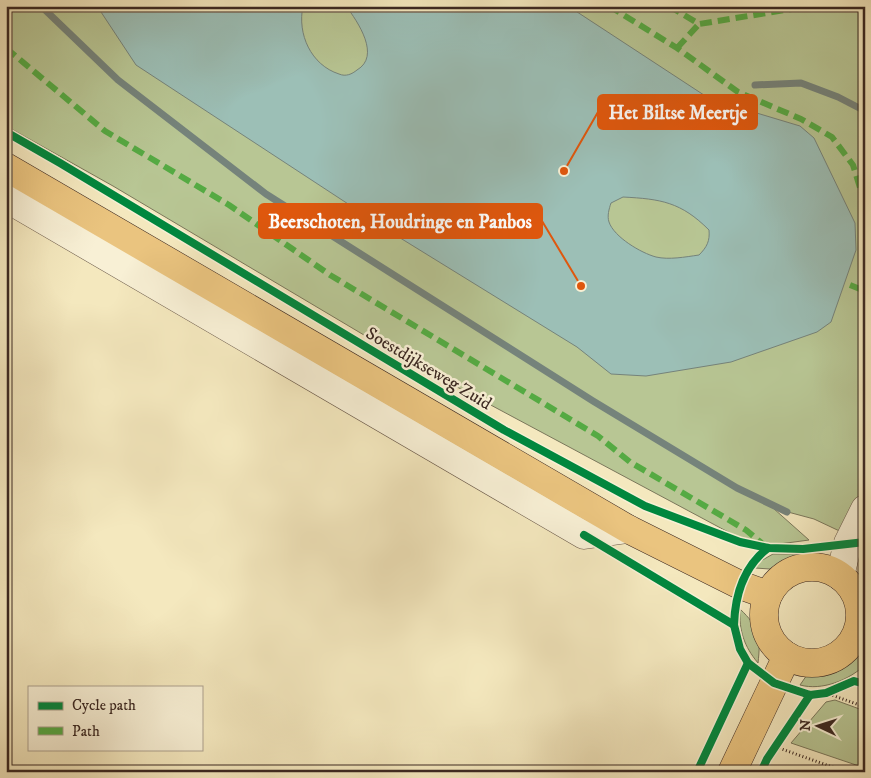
<svg xmlns="http://www.w3.org/2000/svg" width="871" height="778" viewBox="0 0 871 778" font-family="'IM FELL DW Pica',serif">
	<rect width="100%" height="100%" fill="#f4e8be"/>
	<filter id="stains"><feTurbulence type="fractalNoise" baseFrequency=".004" numOctaves="4"/><feColorMatrix values="0 0 0 0 .2 0 0 0 0 .09 0 0 0 0 .02 0 0 0 .5 -.17"/></filter>
	<radialGradient id="worn" r=".72"><stop offset=".6" stop-color="#630" stop-opacity="0"/><stop offset="1" stop-color="#630" stop-opacity=".3"/></radialGradient>
	<!-- green -->
	<g fill="#b8c694" stroke="#7a775b">
		<polygon points="6,6 865,6 865,543 814,519 773,508 809,540 772,545 743,540 401,357 113,186 6,126"/>
		<polygon points="773,554 801,554 801,558 770,569 755,568 759,562"/>
		<path d="M740 609C759 627 761 637 758 663 744 646 739 631 740 609Z"/>
		<path d="M865 654V665C849 680 822 691 800 685L809 672 834 667 849 658Z"/>
		<polygon points="835,700 865,711 865,771 859,766 791,743 826,702"/>
	</g>
	<!-- water -->
	<path fill="#9cbfb6" stroke="#75837b" fill-rule="evenodd" d="M101 6H303C297 34 311 65 339 74 346 77 352 74 357 70 381 56 358 22 346 6H568L710 99 800 126 814 138 855 223 856 250 831 322 817 332 731 362 646 376 611 374 577 347 397 236 136 65 101 12ZM623 197C661 199 681 202 709 230 710 241 707 247 699 255 685 257 669 260 656 257 641 253 614 237 609 222 607 216 609 209 611 203Z"/>
	<g fill="none" stroke-linecap="round" stroke-linejoin="round">
		<!-- stream -->
		<g stroke="#75837b" stroke-width="7">
			<polyline points="41,6 118,80 266,194 593,401 737,488 787,512"/>
			<polyline points="755,85 801,83 838,97 865,111"/>
		</g>
		<defs>
			<g id="minor">
				<polyline points="6,198 584,535 628,529"/>
				<polyline points="840,576 848,543 865,509"/>
			</g>
			<g id="major">
				<polyline points="6,167 628,529 740,585 768,595"/>
				<circle cx="812" cy="615" r="48"/>
				<polyline points="732,772 787,656"/>
			</g>
		</defs>
		<!-- minor casing -->
		<use href="#minor" stroke="#695849" stroke-width="29"/>
		<!-- major casing -->
		<use href="#major" stroke="#3b2822" stroke-width="29"/>
		<!-- path -->
		<g stroke="#3b2822" stroke-width="3" stroke-dasharray="1 2.5" stroke-linecap="butt">
			<polyline points="826,693 865,707"/>
			<polyline points="776,747 835,768 837,772"/>
		</g>
		<!-- minor -->
		<use href="#minor" stroke="#f8f0d5" stroke-width="28"/>
		<!-- major -->
		<use href="#major" stroke="#eac47f" stroke-width="28"/>
		<!-- quiet -->
		<g stroke="#55aa43" stroke-width="6" stroke-dasharray="12 6" stroke-linecap="butt">
			<polyline points="609,6 677,48 738,92 801,119 832,137 853,165 865,204"/>
			<polyline points="669,6 699,24 810,6"/>
			<polyline points="6,48 105,131 229,205 330,275 598,436 630,462 746,530 764,545"/>
			<polyline points="677,48 699,24"/>
			<polyline points="850,285 865,291"/>
		</g>
		<defs>
			<g id="cycleway">
				<polyline points="6,132 60,163 504,430 645,506 740,542 768,548 803,549 865,542"/>
				<polyline points="584,535 734,625 740,649 748,663 774,683 810,695 826,693 854,681 865,684"/>
				<path d="M734 625C735 595 743 567 768 548"/>
				<polyline points="697,772 748,663"/>
				<polyline points="761,772 767,759 810,695"/>
			</g>
		</defs>
		<!-- cycleway casing -->
		<use href="#cycleway" stroke="#f8f0d5" stroke-width="11"/>
		<!-- cycleway -->
		<use href="#cycleway" stroke="#00873e" stroke-width="8"/>
	</g>
	<g text-anchor="middle" stroke-width="5" stroke-linejoin="round" paint-order="stroke">
		<!-- street labels -->
		<g font-size="18" fill="#3b2822" stroke="#f8f0d5">
			<text transform="translate(429 368) rotate(31)" y="6">Soestdijkseweg Zuid</text>
		</g>
	</g>
	<!-- callouts -->
	<path fill="none" stroke="#df570d" stroke-width="2" d="M564 171L598 112M581 286L542 221"/>
	<g fill="#df570d" stroke="#f8f0d5" stroke-width="2">
		<circle cx="564" cy="171" r="5"/>
		<circle cx="581" cy="286" r="5"/>
	</g>
	<g fill="#df570d" stroke="#df570d" stroke-width="2">
		<rect x="598" y="95" width="159" height="34" rx="5"/>
		<rect x="259" y="204" width="283" height="34" rx="5"/>
	</g>
	<g font-size="19" text-anchor="middle" font-weight="bold" fill="#fff">
		<text x="678" y="119">Het Biltse Meertje</text>
		<text x="400" y="228">Beerschoten, Houdringe en Panbos</text>
	</g>
	<!-- margin -->
	<rect width="871" height="778" fill="none" stroke="#f4e8be" stroke-width="25"/>
	<rect x="8" y="8" width="856" height="763" fill="none" stroke="#3b2822" stroke-width="2.5"/>
	<rect x="12" y="12" width="846" height="753" fill="none" stroke="#3b2822"/>
	<!-- legend -->
	<rect x="28" y="686" width="175" height="65" fill="#f8f0d5" stroke="#aca08d"/>
	<rect x="38" y="702" width="25" height="8" fill="#00873e" stroke="#aca08d"/>
	<text x="72" y="710" font-size="15" fill="#3b2822">Cycle path</text>
	<rect x="38" y="727" width="25" height="8" fill="#55aa43" stroke="#aca08d"/>
	<text x="72" y="736" font-size="15" fill="#3b2822">Path</text>
	<!-- north arrow -->
	<g transform="translate(818 726) rotate(274)" stroke="#f8f0d5" stroke-width="4" paint-order="stroke">
	<path d="M0-4L9 19L0 12L-9 19Z" fill="#3b2822"/>
	<text y="-8" font-size="14" font-weight="bold" text-anchor="middle" fill="#3b2822">N</text>
	</g>
	<rect width="100%" height="100%" filter="url(#stains)"/>
	<rect width="100%" height="100%" fill="url(#worn)"/>
</svg>
